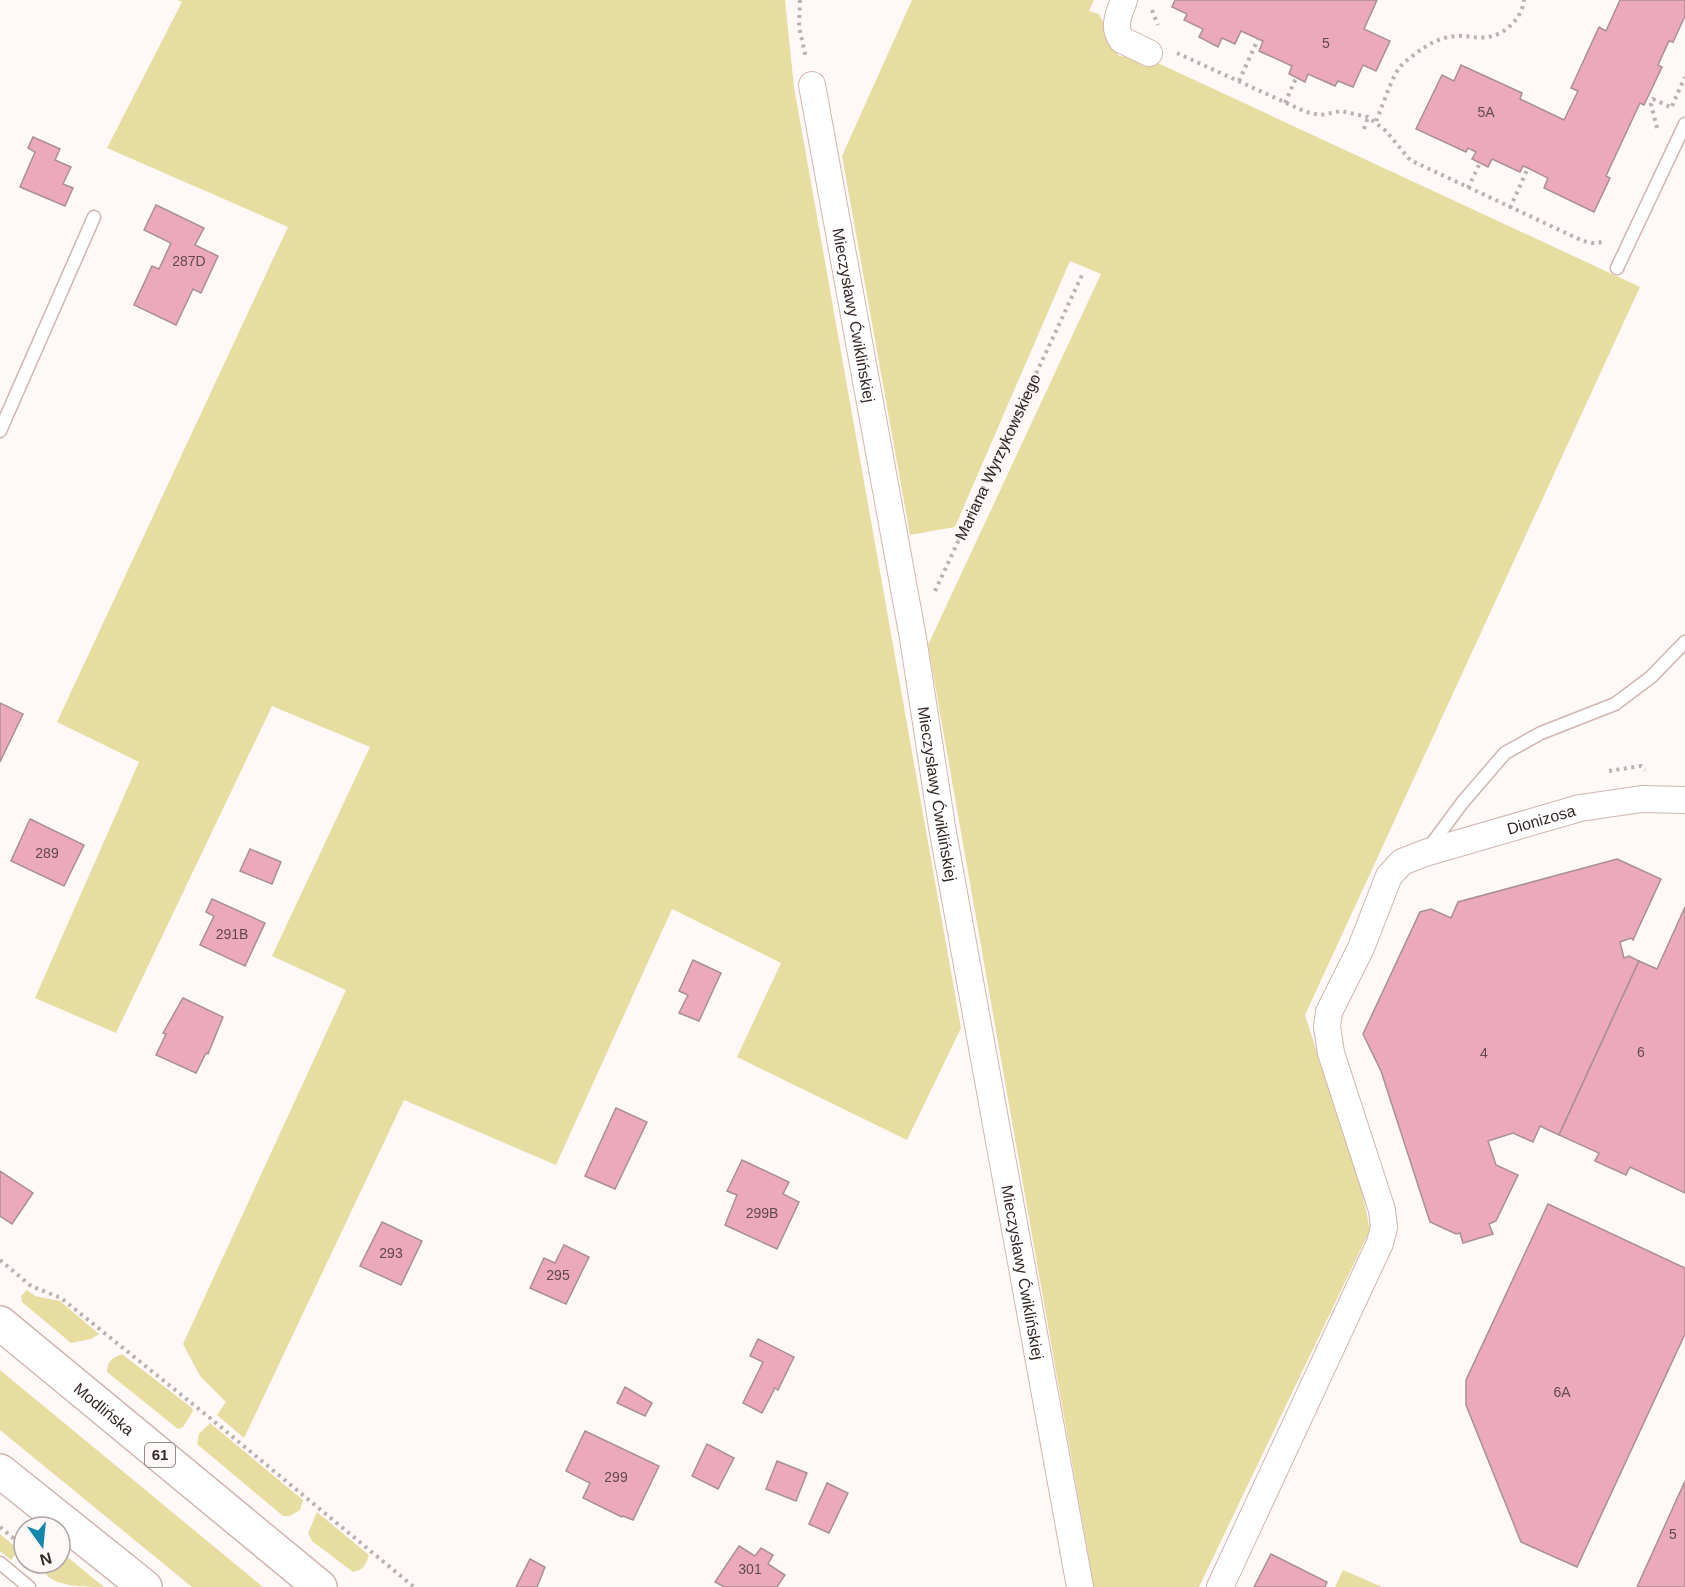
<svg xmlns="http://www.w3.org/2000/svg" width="1685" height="1587" viewBox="0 0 1685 1587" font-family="Helvetica,sans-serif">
	<rect width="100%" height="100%" fill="#fef8f7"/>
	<!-- green -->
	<g fill="#e8dda0">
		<polygon points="177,0 785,0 794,87 961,1028 907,1140 737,1057 781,963 672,909 556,1165 404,1100 244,1438 217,1415 226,1402 200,1376 183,1344 346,990 272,956 370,747 272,706 116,1033 35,998 139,762 57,722 288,227 107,148 182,2"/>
		<polygon points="912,0 1094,0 1089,11 1099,14 1119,56 1147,58 1640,287 1305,1015 1362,1191 1370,1230 1199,1587 1094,1587 928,645 1101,274 1070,261 955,527 910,535 842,156"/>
		<polygon points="27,1290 35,1296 60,1301 99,1334 91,1339 71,1343 22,1302 21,1296"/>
		<path d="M122 1354 192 1408 193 1411 183 1427 178 1429 107 1372C107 1362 112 1358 122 1354Z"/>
		<polygon points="0,1370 263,1587 192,1587 0,1430"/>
		<polygon points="210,1423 303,1500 300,1510 290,1516 283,1516 197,1444 199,1434"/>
		<path d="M317 1512 369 1555C366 1565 363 1570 353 1572L312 1541 308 1533Z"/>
		<polygon points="0,1534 19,1550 11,1560 0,1551"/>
		<path d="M60 1551 104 1587C83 1587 42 1587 42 1563H60Z"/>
		<polygon points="1343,1570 1382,1587 1335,1587"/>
	</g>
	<!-- building -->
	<g fill="#eca9bd" stroke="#a98f96" stroke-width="1.5">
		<polygon points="1175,0 1377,0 1364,29 1390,41 1376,71 1363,65 1353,87 1338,81 1335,86 1308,74 1305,82 1289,74 1292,66 1259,51 1263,41 1241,31 1235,44 1222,38 1218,47 1199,37 1203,29 1184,20 1187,14 1172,7"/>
		<polygon points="1620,0 1685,0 1685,16 1673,42 1669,41 1658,65 1662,67 1644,105 1640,103 1606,176 1610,178 1594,212 1544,188 1548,178 1528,168 1523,166 1520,172 1492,159 1488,167 1472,159 1476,152 1468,148 1466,152 1416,129 1442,75 1454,81 1461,65 1522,93 1520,99 1564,120 1578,91 1571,88 1599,27 1606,31"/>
		<polygon points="33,137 60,149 55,160 71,167 63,184 73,188 65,206 20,187 35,152 28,148"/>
		<polygon points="156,205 204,228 195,245 218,256 201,293 193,289 176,325 134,305 152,266 159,269 171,243 144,230"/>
		<polygon points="0,703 23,714 0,762"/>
		<polygon points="30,819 84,845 64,886 11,861"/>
		<polygon points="250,849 281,862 272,884 240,871"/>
		<polygon points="1617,859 1661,879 1633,940 1631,938 1620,942 1624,958 1629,956 1639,961 1559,1135 1540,1126 1533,1142 1513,1133 1488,1141 1496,1165 1518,1175 1496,1221 1489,1224 1493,1234 1463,1243 1460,1233 1456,1234 1430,1222 1381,1071 1363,1034 1420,912 1431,909 1451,918 1458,902"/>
		<polygon points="212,899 265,923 245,966 200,945 214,916 206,912"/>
		<polygon points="1685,907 1685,1193 1630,1167 1626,1175 1595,1161 1599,1153 1559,1135 1639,961 1657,969"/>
		<polygon points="693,960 721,973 699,1021 679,1013 688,995 679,991"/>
		<polygon points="183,998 223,1017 208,1054 206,1053 196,1073 156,1055 166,1034 163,1033"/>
		<polygon points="616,1108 647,1122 615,1189 585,1176"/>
		<polygon points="742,1160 789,1182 783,1194 799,1202 777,1249 725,1225 737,1195 727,1191"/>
		<polygon points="0,1171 33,1193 12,1224 0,1216"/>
		<polygon points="1548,1204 1685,1268 1685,1334 1577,1567 1521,1542 1466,1405 1466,1380"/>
		<polygon points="382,1222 422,1241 401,1285 360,1266"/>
		<polygon points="564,1245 589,1257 566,1304 530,1288 544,1258 555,1263"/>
		<polygon points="758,1339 794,1357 778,1390 775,1388 762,1413 743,1403 763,1362 750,1356"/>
		<polygon points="625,1387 652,1403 645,1416 617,1403"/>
		<polygon points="585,1431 659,1466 633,1520 623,1516 622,1517 583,1498 590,1483 566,1471"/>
		<polygon points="707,1444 734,1458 718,1489 692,1476"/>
		<polygon points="777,1461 807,1473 796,1501 766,1489"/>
		<polygon points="1685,1481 1685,1587 1637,1587"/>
		<polygon points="827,1483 848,1493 829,1533 809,1524"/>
		<polygon points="739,1546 755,1556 761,1548 773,1555 768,1564 785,1575 777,1587 724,1587 715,1582"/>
		<polygon points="1271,1554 1327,1582 1325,1587 1254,1587"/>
		<polygon points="530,1559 545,1567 537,1587 516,1587"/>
	</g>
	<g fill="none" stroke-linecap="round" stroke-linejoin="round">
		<defs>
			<g id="service">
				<polyline points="1617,268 1685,124"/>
				<polyline points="0,431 94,217"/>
				<polyline points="1428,849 1462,803 1505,753 1541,733 1615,704 1651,677 1685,642"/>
				<polyline points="0,1563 29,1587"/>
			</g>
			<g id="minor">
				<path d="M1124 0C1119 14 1112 27 1122 40L1149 53"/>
				<path id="s2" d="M812 85 913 638 942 827 1080 1587"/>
				<path id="s3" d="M1220 1587 1380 1243 1384 1227 1382 1210 1331 1053 1327 1027 1329 1012 1361 948 1389 876 1402 862 1425 853 1580 808 1642 799 1685 800"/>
			</g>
			<g id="primary">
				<path id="s4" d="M0 1323 320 1587"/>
				<polyline points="0,1471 145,1587"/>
			</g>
		</defs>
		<!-- service casing -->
		<use href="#service" stroke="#d1b5af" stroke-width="15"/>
		<!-- minor casing -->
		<use href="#minor" stroke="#d1b5af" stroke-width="28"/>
		<!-- primary casing -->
		<use href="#primary" stroke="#d1b5af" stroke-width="36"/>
		<!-- path -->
		<g stroke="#bab2b1" stroke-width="4" stroke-dasharray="3 4.5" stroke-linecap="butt">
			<polyline points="800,0 799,27 806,58"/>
			<polyline points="1152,10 1158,25"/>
			<polyline points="1177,53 1306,112 1321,115 1341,111 1368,117 1386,131 1410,160 1583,241 1593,243 1603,242"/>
			<polyline points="1239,81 1258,39"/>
			<polyline points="1285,103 1296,78"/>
			<polyline points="1672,106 1685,77"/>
			<path d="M1376 121C1382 108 1392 76 1400 67 1406 60 1415 54 1422 49 1432 42 1443 37 1456 36 1466 35 1477 39 1488 37 1506 34 1522 18 1524 0"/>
			<polyline points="1657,128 1651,104 1653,99 1670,107"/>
			<polyline points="1364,129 1368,117"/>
			<polyline points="1468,188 1480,163"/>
			<polyline points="1510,208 1528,168"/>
			<path id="s1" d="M935 591 1082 275"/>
			<polyline points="1609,771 1641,766 1645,770"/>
			<polyline points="0,1260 31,1286 61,1298 205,1414 414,1587"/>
			<polyline points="0,1527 24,1547"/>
		</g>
		<!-- service -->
		<use href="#service" stroke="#fff" stroke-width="12"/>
		<!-- minor -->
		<use href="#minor" stroke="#fff" stroke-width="26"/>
		<!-- primary -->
		<use href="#primary" stroke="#fff" stroke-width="33"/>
	</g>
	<g text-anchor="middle" stroke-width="6" stroke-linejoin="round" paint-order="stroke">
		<!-- number labels -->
		<g font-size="14" fill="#62494c">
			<text x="1326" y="48">5</text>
			<text x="1486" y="117">5A</text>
			<text x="189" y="266">287D</text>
			<text x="47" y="858">289</text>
			<text x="232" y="939">291B</text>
			<text x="1641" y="1057">6</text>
			<text x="1484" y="1058">4</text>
			<text x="762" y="1218">299B</text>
			<text x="391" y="1258">293</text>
			<text x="558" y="1280">295</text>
			<text x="1562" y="1397">6A</text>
			<text x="616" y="1482">299</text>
			<text x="1673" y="1539">5</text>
			<text x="750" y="1574">301</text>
		</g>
		<!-- shield labels -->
		<rect fill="#fef8f7" stroke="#716765" stroke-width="1.5" x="145" y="1443" width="30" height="24" rx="4.5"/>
		<g font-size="15" font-weight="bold" fill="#342927">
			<text x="160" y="1460">61</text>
		</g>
		<!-- street labels -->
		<g font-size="16" fill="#342927" stroke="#fef8f7">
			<text dy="6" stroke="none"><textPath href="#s2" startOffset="234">Mieczysławy Ćwiklińskiej</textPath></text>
			<text dy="6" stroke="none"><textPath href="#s1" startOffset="148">Mariana Wyrzykowskiego</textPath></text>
			<text dy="6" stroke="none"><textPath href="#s2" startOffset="720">Mieczysławy Ćwiklińskiej</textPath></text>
			<text dy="6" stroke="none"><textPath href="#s3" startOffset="933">Dionizosa</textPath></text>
			<text dy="6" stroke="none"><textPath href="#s2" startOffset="1206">Mieczysławy Ćwiklińskiej</textPath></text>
			<text dy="6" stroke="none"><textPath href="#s4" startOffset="135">Modlińska</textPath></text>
		</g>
	</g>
	<!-- north arrow -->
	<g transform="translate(42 1545) rotate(165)"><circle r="28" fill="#fef8f7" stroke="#ada5a4" stroke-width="1.5"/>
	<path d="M0-4.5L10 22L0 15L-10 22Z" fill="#1487ac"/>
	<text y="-9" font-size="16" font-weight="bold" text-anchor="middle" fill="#342927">N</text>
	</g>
</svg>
